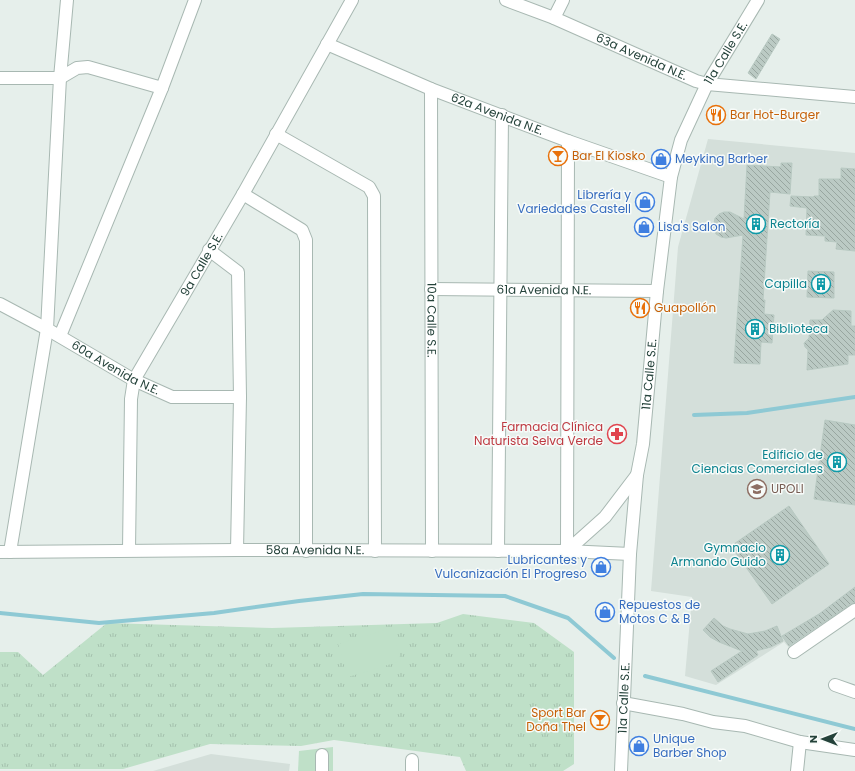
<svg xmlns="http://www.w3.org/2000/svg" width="855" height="771" viewBox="0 0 855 771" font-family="Poppins,sans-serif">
	<defs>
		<pattern id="grass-tufts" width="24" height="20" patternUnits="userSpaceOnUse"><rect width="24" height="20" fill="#bfe0c8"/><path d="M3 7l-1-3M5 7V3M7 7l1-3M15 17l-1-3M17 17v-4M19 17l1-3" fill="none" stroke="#a4c1ad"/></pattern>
		<pattern id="building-back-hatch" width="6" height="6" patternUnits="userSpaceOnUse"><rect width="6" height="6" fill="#bbcac4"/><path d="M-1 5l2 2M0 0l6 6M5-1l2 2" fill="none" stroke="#98a6a0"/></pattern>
	</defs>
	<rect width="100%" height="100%" fill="#e6efeb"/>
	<!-- built -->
	<g fill="#d4dfda">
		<polygon points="708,139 855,153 855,607 791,650 784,642 716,685 685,676 692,597 651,591 678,247"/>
		<polygon points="211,754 290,764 289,771 153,771"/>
	</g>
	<!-- grass -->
	<polygon fill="url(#grass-tufts)" points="463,614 534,623 574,652 574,764 563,771 466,771 460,757 334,740 301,746 210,744 123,769 0,769 0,652 18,652 43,675 107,623 272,628 437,623"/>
	<!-- garden -->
	<g fill="#bfe0c8">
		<polygon points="392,628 401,661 348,677 338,644"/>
		<polygon points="333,747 333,771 298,771 299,751"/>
	</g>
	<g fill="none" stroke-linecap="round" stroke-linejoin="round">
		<!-- stream -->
		<g stroke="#8ec9d4" stroke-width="4">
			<polyline points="694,415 747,413 855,397"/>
			<polyline points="0,613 99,623 214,613 299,601 363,594 505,596 568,618 614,658"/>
			<polyline points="645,676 855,729"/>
		</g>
	</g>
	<!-- building -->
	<g fill="url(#building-back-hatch)" stroke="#b8c9c2">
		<polygon points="772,34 780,39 756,79 748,73"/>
		<polygon points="781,163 792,163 790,194 770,192 763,300 765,300 764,314 774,315 772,343 761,342 760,364 734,363 743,235 726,238 721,237 716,234 714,229 714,223 715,218 719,214 724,212 730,212 744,219 747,165 781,167"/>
		<polygon points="841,168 855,169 855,251 836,249 837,242 825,241 825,236 806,235 807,208 790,206 791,196 813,197 814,196 819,196 819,179 841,179"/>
		<polygon points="808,271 834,272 834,298 807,297"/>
		<polygon points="833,310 851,311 851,326 855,326 855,355 848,355 848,364 807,370 808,350 805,347 804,343 809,338 810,320 822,320"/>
		<polygon points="825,420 855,425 855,505 814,499"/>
		<polygon points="789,506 829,564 772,604 731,546"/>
		<polygon points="855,587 855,603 851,604 789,646 782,636 819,614"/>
		<polygon points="714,618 723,626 730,629 748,634 765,631 777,626 783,641 771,647 756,651 758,655 718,682 711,671 742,651 719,642 710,637 703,630"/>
	</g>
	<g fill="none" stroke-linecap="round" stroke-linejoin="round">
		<defs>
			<g id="minor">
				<path id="s1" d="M506 0 554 18 696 81 707 84 855 97"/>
				<polyline points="554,18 563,0"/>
				<path id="s2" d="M327 44 431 89 568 141 671 177"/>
				<polyline points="0,78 60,78 77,68 88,67 162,88"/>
				<path id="s3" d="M431 89 432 551"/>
				<polyline points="276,134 369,187 374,196 375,551"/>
				<polyline points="243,194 302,230 306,240 306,551"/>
				<polyline points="209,250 238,272 240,397 237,550"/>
				<path id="s4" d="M431 289 657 291"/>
				<path id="s5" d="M0 304 47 329 134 380 172 397H240"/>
				<polyline points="60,336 162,88 195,0"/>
				<path id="s6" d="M129 550 131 399 134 380 243 194 352 0"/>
				<polyline points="498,551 502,115"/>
				<polyline points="567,551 568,141"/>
				<polyline points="567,551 605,517 637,475"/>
				<path id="s7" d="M0 552 237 550 567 551 630 554"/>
				<polyline points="10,552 47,329 60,78 67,0"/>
				<polyline points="794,652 855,610"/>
				<polyline points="835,685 855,692"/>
				<polyline points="623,703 683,714 713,722 745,726 800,742 855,750"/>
				<polyline points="322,771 322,755"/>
				<polyline points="412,771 412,760"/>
				<path id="s8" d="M621 771 630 554 637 475 643 444 657 291 671 177 681 140 707 84 758 0"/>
				<polyline points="797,771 800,742"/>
			</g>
		</defs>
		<!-- minor casing -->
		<use href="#minor" stroke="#a8b8b2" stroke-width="14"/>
		<!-- minor -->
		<use href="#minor" stroke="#fff" stroke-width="12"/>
	</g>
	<!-- icons -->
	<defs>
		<symbol id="restaurant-ring" viewBox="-11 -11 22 22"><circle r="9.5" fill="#f7fbf9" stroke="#e8710a" stroke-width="1.5"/><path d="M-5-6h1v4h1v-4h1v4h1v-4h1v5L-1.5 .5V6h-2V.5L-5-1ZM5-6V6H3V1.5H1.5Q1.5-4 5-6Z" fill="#e8710a"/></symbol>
		<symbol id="bar-ring" viewBox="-11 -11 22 22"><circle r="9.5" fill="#f7fbf9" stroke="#e8710a" stroke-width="1.5"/><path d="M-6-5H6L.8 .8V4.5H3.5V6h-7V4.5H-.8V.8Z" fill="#e8710a"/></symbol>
		<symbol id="shop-ring" viewBox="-11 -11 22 22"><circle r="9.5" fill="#f7fbf9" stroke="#3f7fe0" stroke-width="1.5"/><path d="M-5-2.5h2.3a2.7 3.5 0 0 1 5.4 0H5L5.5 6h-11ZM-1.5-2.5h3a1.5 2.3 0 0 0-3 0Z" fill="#3f7fe0"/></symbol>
		<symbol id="building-ring" viewBox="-11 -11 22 22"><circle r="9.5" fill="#f7fbf9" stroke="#0f9aa8" stroke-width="1.5"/><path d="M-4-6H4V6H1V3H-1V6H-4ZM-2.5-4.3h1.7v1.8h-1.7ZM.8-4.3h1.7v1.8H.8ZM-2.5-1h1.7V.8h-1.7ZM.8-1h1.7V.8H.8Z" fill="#0f9aa8"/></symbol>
		<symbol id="pharmacy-ring" viewBox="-11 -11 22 22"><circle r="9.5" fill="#f7fbf9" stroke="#e0444e" stroke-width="1.5"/><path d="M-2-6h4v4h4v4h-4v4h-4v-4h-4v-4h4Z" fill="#e0444e"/></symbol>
		<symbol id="university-ring" viewBox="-11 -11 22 22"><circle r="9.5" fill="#f7fbf9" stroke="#8d6e63" stroke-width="1.5"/><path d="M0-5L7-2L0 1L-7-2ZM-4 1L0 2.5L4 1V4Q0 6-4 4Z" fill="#8d6e63"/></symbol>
	</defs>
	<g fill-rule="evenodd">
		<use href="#restaurant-ring" x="705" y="104" width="22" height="22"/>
		<use href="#bar-ring" x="547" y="145" width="22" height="22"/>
		<use href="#shop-ring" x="650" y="148" width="22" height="22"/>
		<use href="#shop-ring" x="634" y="191" width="22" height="22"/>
		<use href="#building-ring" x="745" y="213" width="22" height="22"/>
		<use href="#shop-ring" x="633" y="216" width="22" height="22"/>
		<use href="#building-ring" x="810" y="273" width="22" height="22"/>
		<use href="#restaurant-ring" x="629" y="297" width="22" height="22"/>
		<use href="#building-ring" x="744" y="318" width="22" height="22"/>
		<use href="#pharmacy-ring" x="606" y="423" width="22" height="22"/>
		<use href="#building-ring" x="826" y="451" width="22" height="22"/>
		<use href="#university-ring" x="746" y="478" width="22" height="22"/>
		<use href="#building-ring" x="769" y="544" width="22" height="22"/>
		<use href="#shop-ring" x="590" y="556" width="22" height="22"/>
		<use href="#shop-ring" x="594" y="601" width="22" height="22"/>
		<use href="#bar-ring" x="589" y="709" width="22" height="22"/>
		<use href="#shop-ring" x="628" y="735" width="22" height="22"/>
	</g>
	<g text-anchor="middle" stroke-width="3" stroke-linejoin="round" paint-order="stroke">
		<!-- street labels -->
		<g font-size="12" fill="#24423a" stroke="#f7fbf9">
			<text dy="4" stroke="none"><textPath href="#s8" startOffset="733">11a Calle S.E.</textPath></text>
			<text dy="4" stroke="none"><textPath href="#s1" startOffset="147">63a Avenida N.E.</textPath></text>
			<text dy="4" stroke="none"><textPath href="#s2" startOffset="184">62a Avenida N.E.</textPath></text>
			<text dy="4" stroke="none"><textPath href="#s6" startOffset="304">9a Calle S.E.</textPath></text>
			<text dy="4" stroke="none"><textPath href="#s4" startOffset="113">61a Avenida N.E.</textPath></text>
			<text dy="4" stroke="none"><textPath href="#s3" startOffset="231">10a Calle S.E.</textPath></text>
			<text dy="4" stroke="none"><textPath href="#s5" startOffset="132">60a Avenida N.E.</textPath></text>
			<text dy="4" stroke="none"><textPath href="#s8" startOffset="398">11a Calle S.E.</textPath></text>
			<text dy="4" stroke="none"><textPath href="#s7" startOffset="315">58a Avenida N.E.</textPath></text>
			<text dy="4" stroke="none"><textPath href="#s8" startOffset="73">11a Calle S.E.</textPath></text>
		</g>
		<!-- food labels -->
		<g font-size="12" fill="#c56008" stroke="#f7fbf9" text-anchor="start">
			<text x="730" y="119">Bar Hot-Burger</text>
			<text x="572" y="160">Bar El Kiosko</text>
			<text x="654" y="312">Guapollón</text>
			<text x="586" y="717" text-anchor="end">Sport Bar<tspan x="586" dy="14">Doña Thel</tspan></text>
		</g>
		<!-- shop labels -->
		<g font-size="12" fill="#366cbe" stroke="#f7fbf9" text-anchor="start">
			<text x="675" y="163">Meyking Barber</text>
			<text x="631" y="199" text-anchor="end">Librería y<tspan x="631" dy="14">Variedades Castell</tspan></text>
			<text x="658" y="231">Lisa's Salon</text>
			<text x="587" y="564" text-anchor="end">Lubricantes y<tspan x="587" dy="14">Vulcanización El Progreso</tspan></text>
			<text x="619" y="609">Repuestos de<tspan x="619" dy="14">Motos C &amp; B</tspan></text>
			<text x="653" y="743">Unique<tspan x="653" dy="14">Barber Shop</tspan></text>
		</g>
		<!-- culture labels -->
		<g font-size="12" fill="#0d838f" stroke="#f7fbf9" text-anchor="end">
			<text x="770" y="228" text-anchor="start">Rectoría</text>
			<text x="807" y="288">Capilla</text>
			<text x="769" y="333" text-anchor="start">Biblioteca</text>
			<text x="823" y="459">Edificio de<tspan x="823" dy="14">Ciencias Comerciales</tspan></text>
			<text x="766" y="552">Gymnacio<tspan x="766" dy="14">Armando Guido</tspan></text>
		</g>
		<!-- health labels -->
		<g font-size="12" fill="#be3a42" stroke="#f7fbf9" text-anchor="end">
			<text x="603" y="431">Farmacia Clínica<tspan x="603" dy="14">Naturista Selva Verde</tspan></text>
		</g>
		<!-- education labels -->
		<g font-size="12" fill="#785e54" stroke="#f7fbf9" text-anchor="start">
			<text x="771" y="493">UPOLI</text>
		</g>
	</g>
	<!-- north arrow -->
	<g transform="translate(823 739) rotate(270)" stroke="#f7fbf9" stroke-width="3" paint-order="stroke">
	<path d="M0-3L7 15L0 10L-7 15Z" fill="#24423a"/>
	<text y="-6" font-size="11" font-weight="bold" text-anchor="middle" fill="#24423a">N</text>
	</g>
</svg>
